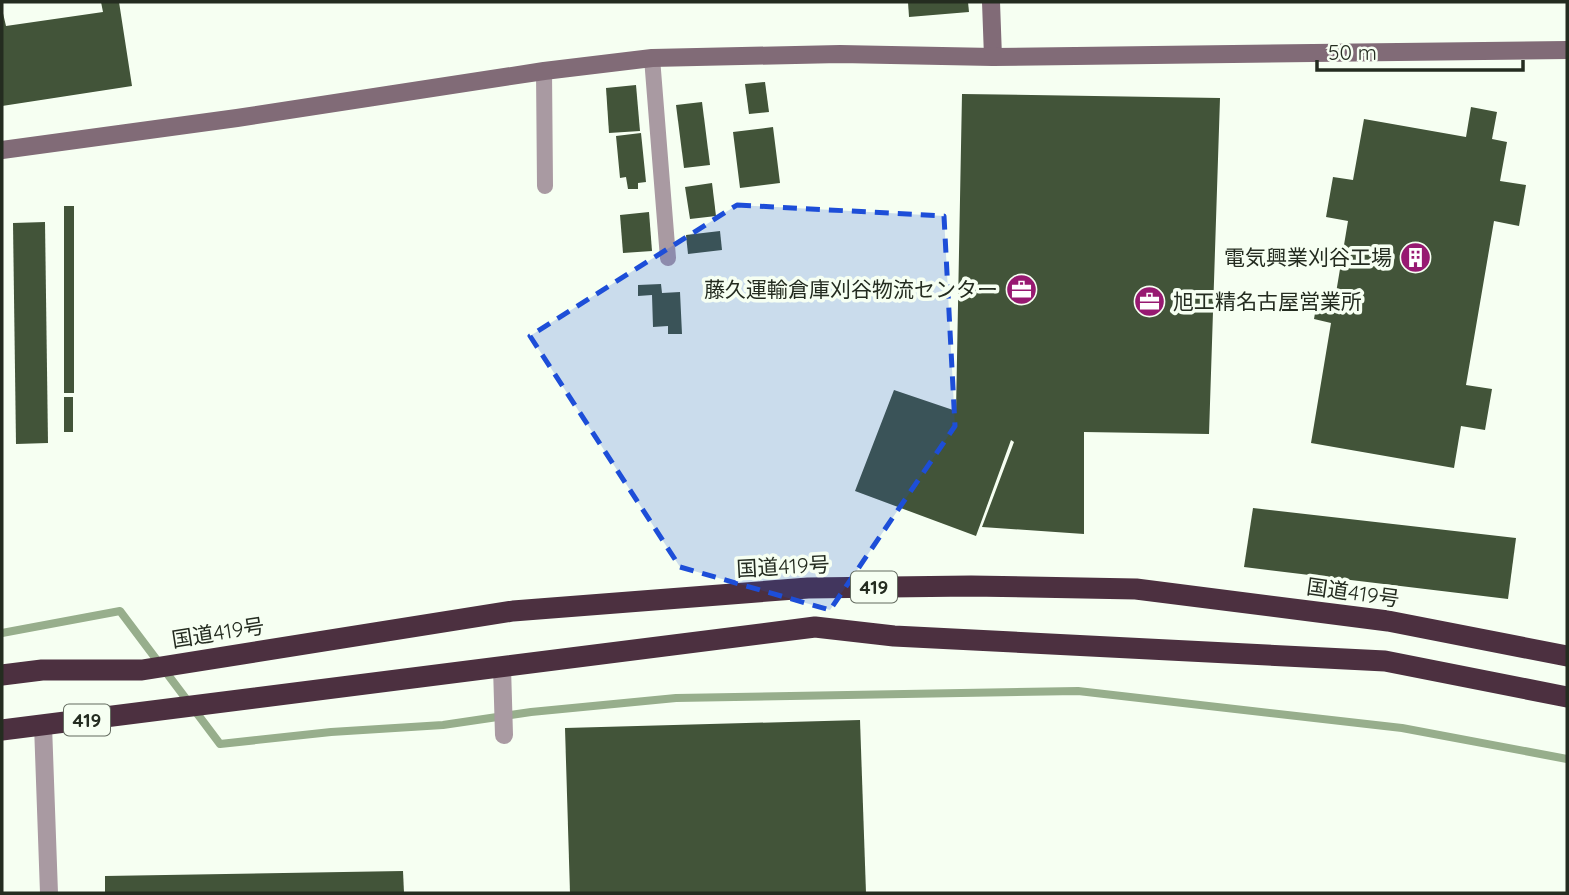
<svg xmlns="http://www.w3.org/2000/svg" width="1569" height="895" viewBox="0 0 1569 895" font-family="Quicksand,'Noto Sans JP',sans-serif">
	<rect width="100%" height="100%" fill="#f6fff2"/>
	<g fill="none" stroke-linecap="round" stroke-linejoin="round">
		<!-- stream -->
		<polyline stroke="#97ae8c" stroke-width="8" points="2,633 120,611 220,744 331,732 443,725 531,712 676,698 1078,691 1402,728 1567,759"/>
	</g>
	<!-- building -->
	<g fill="#425439">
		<polygon points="101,2 119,2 132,86 2,106 2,9 6,26 103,12"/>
		<polygon points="908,2 968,2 969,12 909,17"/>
		<polygon points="765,82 769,112 749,114 745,84"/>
		<polygon points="636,85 640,131 609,133 606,88"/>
		<polygon points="962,94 1220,98 1209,434 1084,432 1084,534 982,527 1014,442 1011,440 976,536 855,491 894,390 956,411"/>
		<polygon points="702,102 710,165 684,168 676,105"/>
		<polygon points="1471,107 1497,112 1492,139 1507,142 1500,181 1526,185 1519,226 1494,221 1466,385 1492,389 1485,430 1461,426 1454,468 1311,443 1331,323 1314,319 1319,290 1336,293 1348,221 1326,217 1333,177 1353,180 1364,119 1466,137"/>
		<polygon points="773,127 780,183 740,188 733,132"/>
		<polygon points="641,133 646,182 638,183 638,189 628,189 626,177 620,178 616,136"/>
		<polygon points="712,183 716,216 690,219 685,187"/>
		<rect x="64" y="206" width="10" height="187"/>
		<polygon points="649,212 652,251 623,253 620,215"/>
		<polygon points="45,222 48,443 16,444 13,223"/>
		<polygon points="720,231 722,250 688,254 686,235"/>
		<polygon points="661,284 662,293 680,292 682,334 668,334 668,326 653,327 652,295 638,296 638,285"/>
		<rect x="64" y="397" width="9" height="35"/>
		<polygon points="1253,508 1516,538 1508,599 1244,567"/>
		<polygon points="860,720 866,893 570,893 565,728"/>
		<polygon points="403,871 404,893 105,893 105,876"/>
	</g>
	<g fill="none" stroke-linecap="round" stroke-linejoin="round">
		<!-- lane -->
		<g stroke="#a99aa2" stroke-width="16">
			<polyline points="652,58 668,258"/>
			<polyline points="544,71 545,186"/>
		</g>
		<!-- street -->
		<g stroke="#a99aa2" stroke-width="18">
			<polyline points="502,667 504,735"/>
			<polyline points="43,725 49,893"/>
		</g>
		<!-- secondary -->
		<g stroke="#816b77" stroke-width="18">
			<polyline points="991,2 993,57"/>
			<polyline points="2,150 237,118 544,71 652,58 840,54 993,57 1567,50"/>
		</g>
		<!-- highway -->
		<g stroke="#4c3040" stroke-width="21">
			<polyline points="2,675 42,670 142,670 513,611 808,588 971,586 1136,589 1388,621 1567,656"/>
			<polyline points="2,730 815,627 894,636 1385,661 1567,697"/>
		</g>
	</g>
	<!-- marked area -->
	<path fill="#1d4ed8" fill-opacity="0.2" stroke="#1d4ed8" stroke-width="5" stroke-dasharray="14 9" stroke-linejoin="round" d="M737 205 944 216 955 426 830 610 680 567 530 336Z"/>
	<!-- icons -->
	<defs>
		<symbol id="building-disc" viewBox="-11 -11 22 22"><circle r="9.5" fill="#971971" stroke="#f6fff2"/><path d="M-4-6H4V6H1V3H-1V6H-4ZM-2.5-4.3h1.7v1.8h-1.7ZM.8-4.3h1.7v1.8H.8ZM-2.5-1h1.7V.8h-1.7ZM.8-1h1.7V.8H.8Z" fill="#fff"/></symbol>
		<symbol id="office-disc" viewBox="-11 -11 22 22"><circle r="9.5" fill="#971971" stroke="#f6fff2"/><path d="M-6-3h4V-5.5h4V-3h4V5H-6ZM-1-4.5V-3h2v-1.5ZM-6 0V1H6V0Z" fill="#fff"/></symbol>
	</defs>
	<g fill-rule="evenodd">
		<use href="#building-disc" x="1398" y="240" width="35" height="35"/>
		<use href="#office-disc" x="1004" y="272" width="35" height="35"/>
		<use href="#office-disc" x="1132" y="284" width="35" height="35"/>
	</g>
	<g text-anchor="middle" stroke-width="7" stroke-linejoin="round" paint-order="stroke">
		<!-- shield labels -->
		<g fill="#f6fff2" stroke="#636b5f" stroke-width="2">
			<rect x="851" y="571.5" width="46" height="31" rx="5"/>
			<rect x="64" y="704.5" width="46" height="31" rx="5"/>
		</g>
		<g font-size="19" font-weight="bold" fill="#242c20">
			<text x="874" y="594">419</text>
			<text x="87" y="727">419</text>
		</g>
		<!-- poi labels -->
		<g font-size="21" fill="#242c20" stroke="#f6fff2" text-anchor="end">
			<text x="1392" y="265">電気興業刈谷工場</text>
			<text x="998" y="297">藤久運輸倉庫刈谷物流センター</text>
			<text x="1173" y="309" text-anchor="start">旭工精名古屋営業所</text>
		</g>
		<!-- street labels -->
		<g font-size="21" fill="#242c20" stroke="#f6fff2">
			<text transform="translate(783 567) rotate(-3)" y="7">国道419号</text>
			<text transform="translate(1353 593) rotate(8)" y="7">国道419号</text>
			<text transform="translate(218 633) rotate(-9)" y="7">国道419号</text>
		</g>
	</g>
	<!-- border -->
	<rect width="1569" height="895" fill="none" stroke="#242c20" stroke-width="7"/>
	<!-- scale -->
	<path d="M1317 60v10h206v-10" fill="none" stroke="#242c20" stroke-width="3.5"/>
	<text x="1328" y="60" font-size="21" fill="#242c20" stroke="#f6fff2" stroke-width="5" paint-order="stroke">50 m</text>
</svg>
